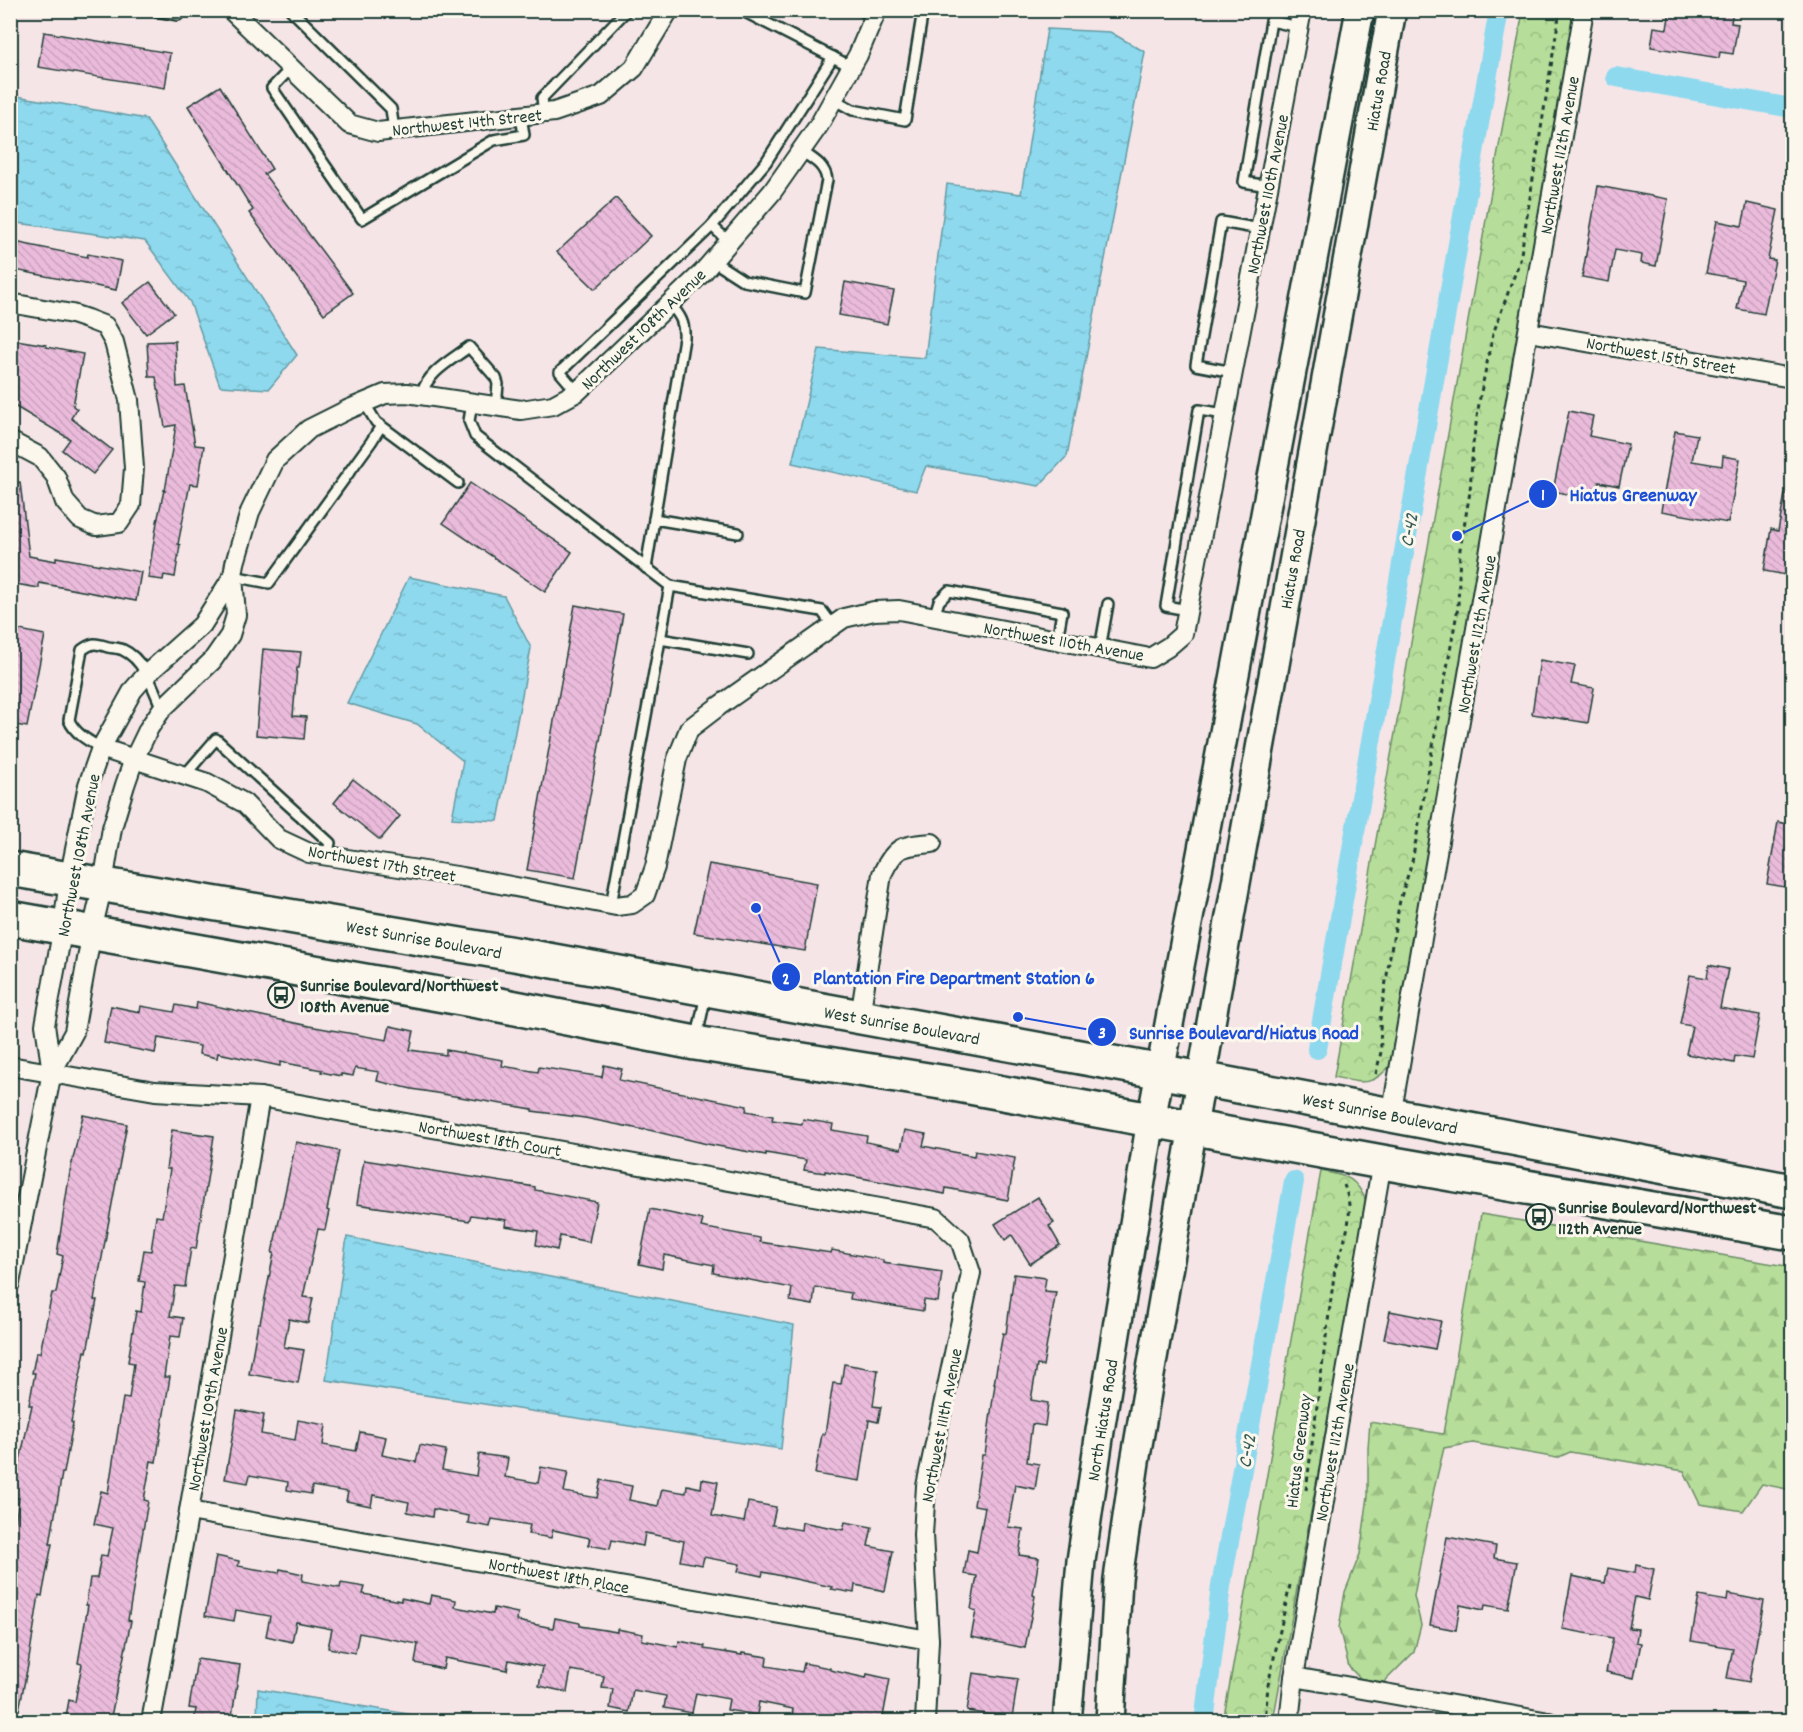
<svg xmlns="http://www.w3.org/2000/svg" width="1803" height="1732" viewBox="0 0 1803 1732" font-family="Dekko,sans-serif">
	<defs>
		<pattern id="forest-firs" width="22" height="20" patternUnits="userSpaceOnUse" patternTransform="scale(1.5)"><rect width="22" height="20" fill="#b6dd99"/><path d="M5 1l3.5 6h-7zM16 11l3.5 6h-7z" fill="#9cbf84"/></pattern>
		<pattern id="park-crowns" width="20" height="18" patternUnits="userSpaceOnUse" patternTransform="scale(1.5)"><rect width="20" height="18" fill="#b6dd99"/><path d="M2 6a3 3 0 1 1 6 0M12 15a3 3 0 1 1 6 0" fill="none" stroke="#9cbf84"/></pattern>
		<pattern id="water-ripples" width="26" height="14" patternUnits="userSpaceOnUse" patternTransform="scale(1.5)"><rect width="26" height="14" fill="#8ed9ee"/><path d="M2 4q2-2 4 0t4 0M15 11q2-2 4 0t4 0" fill="none" stroke="#7abbcd"/></pattern>
		<pattern id="building-back-hatch" width="6" height="6" patternUnits="userSpaceOnUse" patternTransform="scale(1.5)"><rect width="6" height="6" fill="#ebbbdc"/><path d="M-1 5l2 2M0 0l6 6M5-1l2 2" fill="none" stroke="#c9a2bd"/></pattern>
	</defs>
	<rect width="100%" height="100%" fill="#f6e5e7"/>
	<filter id="ink" filterUnits="userSpaceOnUse"><feTurbulence type="fractalNoise" baseFrequency=".0167" numOctaves="2"/><feDisplacementMap in="SourceGraphic" scale="12" xChannelSelector="R" yChannelSelector="G"/><feConvolveMatrix kernelMatrix="1 2 1 2 8 2 1 2 1" color-interpolation-filters="sRGB"/></filter>
	<g filter="url(#ink)">
		<!-- forest -->
		<polygon fill="url(#forest-firs)" stroke="#6a8d66" stroke-width="1.5" points="1481,1214 1792,1267 1792,1490 1762,1484 1743,1511 1700,1504 1684,1471 1570,1452 1557,1458 1473,1443 1444,1448 1434,1489 1414,1596 1421,1625 1414,1652 1384,1682 1361,1679 1349,1667 1339,1628 1345,1592 1360,1554 1368,1496 1368,1448 1370,1422 1443,1434"/>
		<!-- park -->
		<g fill="url(#park-crowns)" stroke="#6a8d66" stroke-width="1.5">
			<path d="M1523 11H1578L1393 1062C1373 1088 1362 1083 1334 1077Z"/>
			<path d="M1321 1171C1348 1176 1356 1177 1367 1203L1273 1721 1223 1722Z"/>
		</g>
		<!-- water -->
		<g fill="url(#water-ripples)" stroke="#629ba4" stroke-width="1.5">
			<polygon points="1047,29 1110,32 1145,52 1067,456 1039,486 926,466 916,491 792,463 819,349 925,358 947,184 1021,194"/>
			<polygon points="11,95 146,119 297,355 269,389 220,386 190,302 145,241 11,222"/>
			<polygon points="409,577 504,596 531,648 498,821 452,818 463,761 417,724 347,703"/>
			<polygon points="347,1237 794,1325 781,1449 326,1380"/>
			<polygon points="258,1689 450,1721 257,1721"/>
		</g>
		<g fill="none" stroke-linecap="round" stroke-linejoin="round">
			<!-- canal -->
			<g stroke="#8ed9ee" stroke-width="20">
				<polyline points="1616,77 1792,108"/>
				<polyline points="1317,1049 1499,10"/>
				<polyline points="1204,1722 1221,1586 1294,1181"/>
			</g>
		</g>
		<!-- building -->
		<g fill="url(#building-back-hatch)" stroke="#1f3d34" stroke-width="1.5">
			<polygon points="1670,10 1733,10 1731,23 1738,24 1733,54 1720,52 1719,58 1651,47 1654,27 1667,29"/>
			<polygon points="44,32 170,53 165,88 38,67"/>
			<polygon points="220,86 272,169 264,174 353,293 324,314 249,213 253,210 188,106"/>
			<polygon points="1598,186 1668,199 1656,266 1641,263 1642,255 1615,250 1609,282 1582,277"/>
			<polygon points="616,198 651,236 595,289 557,252"/>
			<polygon points="1747,203 1778,210 1768,259 1775,260 1764,314 1737,309 1743,280 1706,273 1717,221 1742,226"/>
			<polygon points="10,241 87,257 88,254 122,261 116,290 10,269"/>
			<polygon points="150,282 174,313 146,334 122,303"/>
			<polygon points="845,282 894,291 887,324 839,315"/>
			<polygon points="10,339 46,345 46,347 83,354 73,406 77,409 71,418 112,450 93,474 62,450 70,439 16,407 10,406"/>
			<polygon points="175,341 177,387 185,386 195,445 204,446 198,485 190,484 178,544 180,545 175,577 164,575 163,580 148,578 157,522 164,490 165,491 176,425 165,427 156,377 149,377 147,342"/>
			<polygon points="1569,411 1593,416 1589,436 1628,444 1619,486 1599,482 1595,500 1553,491"/>
			<polygon points="1675,431 1697,435 1692,461 1722,466 1723,456 1740,459 1728,523 1661,511"/>
			<polygon points="20,482 29,556 56,561 56,557 141,572 136,601 39,583 39,588 10,583 10,483"/>
			<polygon points="470,483 572,552 545,592 443,523"/>
			<polygon points="1785,494 1792,494 1792,576 1764,571 1771,529 1778,531"/>
			<polygon points="575,605 623,614 575,878 527,870"/>
			<polygon points="10,628 45,635 27,727 10,724"/>
			<polygon points="263,649 301,652 299,668 297,668 293,716 306,717 304,739 256,735"/>
			<polygon points="1540,660 1575,666 1571,684 1594,688 1588,723 1532,714"/>
			<polygon points="353,779 400,816 380,840 334,803"/>
			<polygon points="1778,822 1792,825 1792,888 1767,884"/>
			<polygon points="709,864 817,883 805,951 694,933"/>
			<polygon points="1709,965 1728,969 1720,1008 1760,1015 1752,1059 1735,1056 1734,1063 1686,1054 1692,1026 1680,1024 1690,975 1707,978"/>
			<polygon points="197,1002 309,1026 387,1040 390,1026 414,1031 410,1050 446,1055 446,1050 503,1060 502,1066 538,1072 539,1067 602,1077 604,1065 622,1069 619,1080 747,1106 746,1111 773,1116 772,1120 802,1124 803,1119 833,1124 832,1130 867,1136 866,1142 901,1149 905,1130 926,1134 923,1146 974,1156 975,1151 1015,1158 1008,1200 946,1188 945,1194 825,1171 825,1173 804,1170 806,1160 766,1153 766,1155 707,1144 645,1129 644,1130 585,1118 532,1111 532,1109 412,1089 377,1081 379,1072 355,1068 353,1076 341,1074 341,1076 321,1072 322,1070 280,1062 280,1066 218,1053 217,1058 199,1054 200,1046 158,1038 155,1053 104,1043 111,1006 140,1012 141,1006 174,1012 176,1005 196,1009"/>
			<polygon points="83,1115 127,1124 94,1300 97,1300 87,1352 85,1351 71,1422 73,1423 64,1473 62,1473 50,1544 52,1544 42,1596 39,1595 28,1665 17,1720 10,1719 10,1536 13,1536 19,1498 12,1497 32,1405 29,1405 35,1373 32,1373 36,1353 40,1353 52,1293 56,1293 63,1256 57,1254 70,1172"/>
			<polygon points="172,1130 214,1136 196,1249 191,1248 185,1287 175,1286 170,1316 183,1318 180,1337 170,1336 164,1377 170,1377 156,1462 151,1461 144,1500 148,1501 128,1620 131,1621 121,1671 120,1671 110,1722 65,1722 69,1700 75,1702 82,1664 78,1663 88,1605 86,1605 90,1578 97,1578 101,1555 107,1556 113,1528 94,1524 101,1491 108,1493 123,1398 129,1399 134,1363 128,1362 136,1311 141,1312 145,1282 139,1281 144,1250 151,1251 156,1216 162,1217 170,1169 166,1169"/>
			<polygon points="296,1142 339,1151 327,1210 329,1211 325,1230 318,1229 303,1297 313,1298 308,1323 289,1319 284,1347 304,1350 298,1383 249,1374 258,1323 260,1323 274,1253 272,1253"/>
			<polygon points="364,1160 535,1187 535,1190 597,1202 589,1242 560,1236 557,1250 536,1245 538,1231 505,1226 506,1220 471,1215 469,1221 357,1204"/>
			<polygon points="1038,1197 1054,1223 1049,1226 1060,1245 1030,1264 1012,1235 1005,1240 995,1224"/>
			<polygon points="650,1209 703,1220 701,1227 760,1238 760,1242 831,1253 832,1250 883,1260 883,1263 942,1272 938,1302 924,1300 923,1311 850,1299 851,1293 815,1287 813,1305 790,1301 792,1288 713,1273 714,1265 664,1255 662,1269 639,1264"/>
			<polygon points="1014,1274 1046,1278 1044,1291 1056,1292 1043,1366 1037,1365 1031,1400 1048,1403 1045,1426 1032,1424 1027,1462 1039,1464 1035,1489 1015,1485 1008,1527 1023,1529 1019,1555 1039,1558 1033,1595 1035,1596 1025,1648 971,1637 976,1611 971,1609 977,1576 964,1574 968,1550 977,1552 985,1507 974,1505 982,1455 985,1455 995,1384 994,1384 1003,1333 1006,1334"/>
			<polygon points="1390,1311 1441,1321 1435,1349 1384,1339"/>
			<polygon points="844,1364 878,1370 873,1406 881,1407 878,1422 869,1420 860,1481 815,1474 822,1434 825,1434 833,1383 841,1384"/>
			<polygon points="237,1410 264,1415 261,1434 295,1440 298,1420 326,1425 323,1445 356,1451 360,1432 386,1437 382,1455 416,1462 420,1445 446,1450 442,1470 476,1476 479,1454 508,1458 505,1477 538,1483 541,1467 568,1472 564,1492 597,1498 601,1480 632,1486 629,1500 658,1506 662,1489 686,1493 687,1485 701,1488 702,1479 718,1482 712,1516 744,1522 748,1502 776,1507 772,1525 801,1530 802,1522 843,1530 845,1522 872,1527 868,1546 893,1551 885,1591 855,1585 854,1593 831,1589 832,1587 763,1572 762,1576 738,1571 740,1564 704,1557 702,1565 680,1561 684,1541 645,1533 643,1546 612,1540 610,1549 588,1545 590,1538 553,1530 551,1538 528,1534 530,1525 492,1519 490,1527 468,1523 469,1516 433,1509 432,1517 407,1512 409,1502 373,1495 371,1506 346,1501 348,1492 312,1486 311,1494 287,1490 288,1482 250,1475 248,1483 225,1479"/>
			<polygon points="1447,1537 1496,1546 1494,1558 1517,1562 1508,1609 1485,1605 1484,1610 1460,1605 1456,1630 1430,1625"/>
			<polygon points="216,1556 239,1561 238,1566 279,1573 280,1569 303,1574 302,1581 340,1588 341,1583 365,1587 363,1594 401,1601 401,1598 429,1604 431,1595 456,1600 455,1607 493,1614 494,1608 518,1613 517,1621 553,1628 555,1618 580,1623 580,1626 617,1632 617,1629 643,1634 642,1640 678,1647 679,1641 705,1646 704,1649 742,1655 742,1653 767,1657 766,1666 802,1672 804,1663 830,1668 830,1670 866,1678 867,1674 890,1679 882,1722 853,1722 822,1715 820,1722 791,1722 793,1709 759,1702 757,1715 727,1710 729,1699 696,1693 692,1713 664,1708 666,1696 633,1690 629,1712 610,1708 613,1689 602,1688 604,1676 571,1670 567,1692 539,1686 543,1667 509,1660 507,1670 445,1658 443,1669 415,1663 418,1644 359,1633 355,1653 328,1648 332,1629 296,1622 292,1642 266,1636 270,1616 236,1610 234,1621 205,1616"/>
			<polygon points="1636,1565 1654,1569 1648,1600 1635,1597 1629,1628 1638,1629 1636,1642 1641,1643 1634,1678 1606,1672 1613,1638 1562,1629 1572,1576 1605,1583 1608,1568 1635,1573"/>
			<polygon points="1728,1594 1764,1601 1749,1682 1727,1678 1733,1648 1691,1641 1699,1596 1727,1601"/>
			<polygon points="197,1659 240,1665 231,1722 194,1722 196,1709 189,1708"/>
			<polygon points="973,1673 1018,1679 1012,1718 967,1711"/>
		</g>
		<g fill="none" stroke-linecap="round" stroke-linejoin="round">
			<defs>
				<g id="lane">
					<polyline points="151,10 178,15 182,10"/>
					<polyline points="291,10 391,109 394,130"/>
					<polyline points="860,10 875,17"/>
					<polyline points="743,11 852,67"/>
					<polyline points="291,68 272,88 362,219 494,140 524,135 521,116"/>
					<polyline points="833,99 853,110 905,120 923,10"/>
					<polyline points="544,113 542,98 627,10"/>
					<polyline points="1268,186 1244,182 1271,21 1299,27"/>
					<polyline points="729,242 712,226 766,162 833,57"/>
					<path d="M713 261 744 281 805 293 827 180C825 165 813 159 801 151"/>
					<polyline points="1233,372 1196,365 1221,222 1260,229"/>
					<polyline points="577,392 560,372 712,226"/>
					<path d="M421 395C428 372 450 361 469 347L496 378 498 384 496 407"/>
					<polyline points="364,402 376,422 458,483"/>
					<polyline points="472,403 469,421 475,436 670,586"/>
					<polyline points="654,519 738,533"/>
					<path d="M646 568 684 338C685 323 680 315 670 304"/>
					<polyline points="233,576 269,583 371,442 381,426"/>
					<polyline points="1187,610 1166,606 1199,410 1225,414"/>
					<polyline points="934,617 939,601 949,591 1062,612 1057,640"/>
					<polyline points="660,639 748,654"/>
					<polyline points="1100,649 1108,604"/>
					<path d="M101 748C89 741 75 734 69 720L82 650C93 642 95 643 108 647 113 648 119 648 123 650 144 659 154 690 162 709"/>
					<polyline points="184,776 216,739 330,843 327,856"/>
					<polyline points="611,905 670,586 822,611 833,626"/>
					<polyline points="697,1037 706,994"/>
				</g>
				<g id="street">
					<polyline points="231,10 349,124 378,132 554,112 601,96 634,68 669,10"/>
					<polyline points="10,303 72,314 87,319 105,326 114,342 129,400 134,468 131,505 119,523 96,526 80,519 65,502 56,477 40,457 10,441"/>
					<polyline points="1529,332 1792,378"/>
					<polyline points="101,748 207,783 244,803 279,839 309,853 463,877 616,906 632,904 645,895 655,867 677,759 689,729 719,706 844,618 874,611 899,610 1150,658 1168,647 1183,634 1302,10"/>
					<path d="M860 1017 882 874C896 845 902 846 932 843"/>
					<polyline points="10,1066 155,1091 260,1097 936,1218 960,1240 971,1273 926,1486 923,1535 929,1640 925,1722"/>
					<polyline points="52,1072 45,1025 63,927 69,879 88,785 101,748 133,690 147,674 202,625 233,576"/>
					<polyline points="1391,1116 1584,10"/>
					<polyline points="10,1283 52,1072 74,1032 92,931 103,884 112,828 125,785 134,759 149,728 162,709 212,661 230,635 236,615 233,576 235,563 250,512 275,460 309,429 347,410 385,394 407,393 521,410 553,405 577,392 703,272 772,192 819,125 858,55 877,10"/>
					<polyline points="189,1511 929,1640"/>
					<polyline points="1294,1677 1549,1722"/>
					<polyline points="151,1722 189,1511 260,1097"/>
					<polyline points="1289,1722 1294,1677 1382,1162"/>
				</g>
				<g id="secondary">
					<polyline points="1067,1722 1081,1561 1100,1431 1151,1120 1360,10"/>
					<polyline points="1110,1722 1118,1579 1135,1462 1209,1034 1392,10"/>
				</g>
				<g id="highway">
					<polyline points="10,869 526,956 1201,1079 1792,1191"/>
					<polyline points="10,918 500,1005 695,1043 953,1084 1382,1162 1792,1233"/>
				</g>
			</defs>
			<!-- lane casing -->
			<use href="#lane" stroke="#1f3d34" stroke-width="14"/>
			<!-- street casing -->
			<use href="#street" stroke="#1f3d34" stroke-width="22"/>
			<!-- secondary casing -->
			<use href="#secondary" stroke="#1f3d34" stroke-width="32"/>
			<!-- highway casing -->
			<use href="#highway" stroke="#1f3d34" stroke-width="38"/>
			<!-- path -->
			<g stroke="#1f3d34" stroke-width="3" stroke-dasharray="4.5 4.5" stroke-linecap="butt">
				<polyline points="1376,1074 1381,1052 1380,1019 1390,956 1400,900 1412,862 1458,607 1460,549 1470,492 1473,444 1480,397 1493,334 1520,260 1560,10"/>
				<path d="M1306 1490 1335 1268C1345 1240 1356 1214 1344 1185"/>
				<polyline points="1265,1722 1268,1685 1290,1585"/>
			</g>
			<!-- lane -->
			<use href="#lane" stroke="#fbf7ec" stroke-width="9"/>
			<!-- street -->
			<use href="#street" stroke="#fbf7ec" stroke-width="18"/>
			<!-- secondary -->
			<use href="#secondary" stroke="#fbf7ec" stroke-width="27"/>
			<!-- highway -->
			<use href="#highway" stroke="#fbf7ec" stroke-width="33"/>
		</g>
	</g>
	<!-- icons -->
	<defs>
		<symbol id="bus-ring" viewBox="-11 -11 22 22"><circle r="9.5" fill="#fbf7ec" stroke="#1f3d34" stroke-width="1.5"/><path d="M-5-6H5V4H4V6H2V4H-2V6H-4V4H-5ZM-3.5-4V0h7V-4ZM-3.5 1.2v1.5H-2V1.2ZM2 1.2v1.5H3.5V1.2Z" fill="#1f3d34"/></symbol>
	</defs>
	<g fill-rule="evenodd">
		<use href="#bus-ring" x="266" y="980" width="30" height="30"/>
		<use href="#bus-ring" x="1524" y="1202" width="30" height="30"/>
	</g>
	<g text-anchor="middle" stroke-width="6" stroke-linejoin="round" paint-order="stroke">
		<!-- street labels -->
		<g font-size="18" fill="#1f3d34" stroke="#fbf7ec">
			<text transform="translate(1378 91) rotate(-80)" y="6">Hiatus Road</text>
			<text transform="translate(467 122) rotate(-6)" y="6">Northwest 14th Street</text>
			<text transform="translate(1559 155) rotate(-80)" y="6">Northwest 112th Avenue</text>
			<text transform="translate(1267 194) rotate(-79)" y="6">Northwest 110th Avenue</text>
			<text transform="translate(643 329) rotate(-44)" y="6">Northwest 108th Avenue</text>
			<text transform="translate(1661 355) rotate(10)" y="6">Northwest 15th Street</text>
			<text transform="translate(1292 569) rotate(-80)" y="6">Hiatus Road</text>
			<text transform="translate(1476 634) rotate(-80)" y="6">Northwest 112th Avenue</text>
			<text transform="translate(1064 641) rotate(10)" y="6">Northwest 110th Avenue</text>
			<text transform="translate(78 855) rotate(-79)" y="6">Northwest 108th Avenue</text>
			<text transform="translate(382 863) rotate(10)" y="6">Northwest 17th Street</text>
			<text transform="translate(424 939) rotate(10)" y="6">West Sunrise Boulevard</text>
			<text transform="translate(902 1025) rotate(10)" y="6">West Sunrise Boulevard</text>
			<text transform="translate(1380 1113) rotate(11)" y="6">West Sunrise Boulevard</text>
			<text transform="translate(490 1138) rotate(10)" y="6">Northwest 18th Court</text>
			<text transform="translate(207 1409) rotate(-80)" y="6">Northwest 109th Avenue</text>
			<text transform="translate(1102 1420) rotate(-81)" y="6">North Hiatus Road</text>
			<text transform="translate(941 1425) rotate(-79)" y="6">Northwest 111th Avenue</text>
			<text transform="translate(1334 1442) rotate(-80)" y="6">Northwest 112th Avenue</text>
			<text transform="translate(1298 1451) rotate(-83)" y="6">Hiatus Greenway</text>
			<text transform="translate(559 1575) rotate(10)" y="6">Northwest 18th Place</text>
		</g>
		<!-- poi labels -->
		<g font-size="18" font-weight="bold" fill="#1f3d34" stroke="#fbf7ec" text-anchor="start">
			<text x="300" y="991">Sunrise Boulevard/Northwest<tspan x="300" dy="21">108th Avenue</tspan></text>
			<text x="1558" y="1213">Sunrise Boulevard/Northwest<tspan x="1558" dy="21">112th Avenue</tspan></text>
		</g>
		<!-- water labels -->
		<g font-size="20" font-style="italic" fill="#355c59" stroke="#fbf7ec">
			<text transform="translate(1408 530) rotate(-80)" y="7">C-42</text>
			<text transform="translate(1246 1451) rotate(-80)" y="7">C-42</text>
		</g>
	</g>
	<!-- callouts -->
	<path fill="none" stroke="#1d4ed8" stroke-width="2" d="M1457 536L1543 494M756 908L786 977M1018 1017L1102 1032"/>
	<g fill="#1d4ed8" stroke="#fbf7ec" stroke-width="2">
		<circle cx="1457" cy="536" r="6"/>
		<circle cx="756" cy="908" r="6"/>
		<circle cx="1018" cy="1017" r="6"/>
		<circle cx="1543" cy="494" r="15"/>
		<circle cx="786" cy="977" r="15"/>
		<circle cx="1102" cy="1032" r="15"/>
	</g>
	<g font-size="18" text-anchor="middle" font-weight="bold" fill="#fff">
		<text x="1543" y="500">1</text>
		<text x="786" y="984">2</text>
		<text x="1102" y="1038">3</text>
	</g>
	<g font-size="20" text-anchor="middle" font-weight="bold" fill="#1d4ed8" stroke="#fbf7ec" stroke-width="6" stroke-linejoin="round" paint-order="stroke">
		<text x="1633" y="501">Hiatus Greenway</text>
		<text x="954" y="984">Plantation Fire Department Station 6</text>
		<text x="1244" y="1039">Sunrise Boulevard/Hiatus Road</text>
	</g>
	<!-- margin -->
	<rect width="1803" height="1732" fill="none" stroke="#fbf7ec" stroke-width="36"/>
	<rect x="18" y="18" width="1767" height="1696" fill="none" stroke="#1f3d34" stroke-width="2" filter="url(#ink)"/>
</svg>
